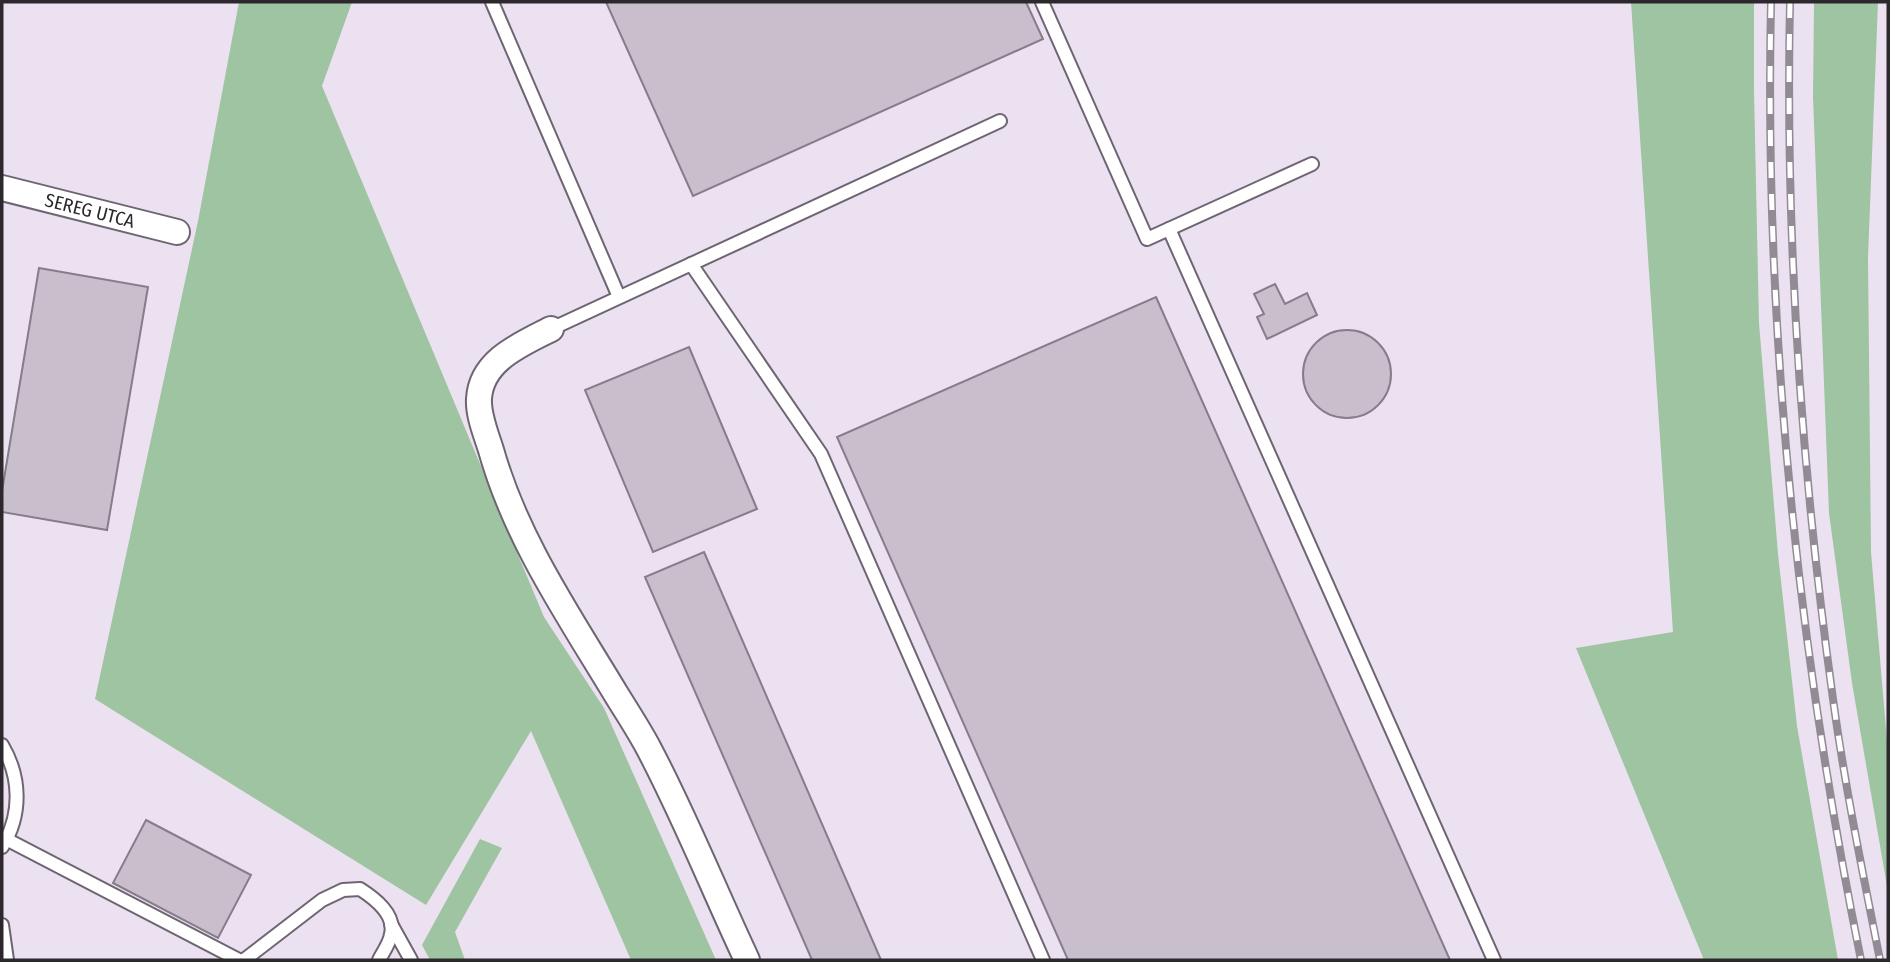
<svg xmlns="http://www.w3.org/2000/svg" width="1890" height="962" viewBox="0 0 1890 962" font-family="'Fira Sans Condensed',sans-serif">
	<rect width="100%" height="100%" fill="#ece1f0"/>
	<!-- green -->
	<g fill="#9ec4a2">
		<polygon points="239,2 352,2 322,86 544,617 604,708 716,960 631,960 531,731 426,905 95,699 198,221"/>
		<polygon points="1631,2 1754,2 1754,91 1759,323 1778,554 1797,726 1838,960 1704,960 1576,648 1673,632"/>
		<polygon points="1814,2 1878,2 1868,257 1871,552 1888,753 1888,892 1852,683 1829,513 1813,97"/>
		<polygon points="480,839 502,848 455,932 465,960 430,960 422,945"/>
	</g>
	<!-- building -->
	<g fill="#c8becc" stroke="#867c8a" stroke-width="2">
		<polygon points="606,2 1026,2 1043,39 693,196"/>
		<polygon points="39,268 148,287 107,530 2,512 2,491"/>
		<polygon points="1275,284 1285,304 1307,293 1317,315 1267,339 1257,317 1264,314 1254,294"/>
		<polygon points="1156,297 1450,960 1068,960 837,437"/>
		<circle cx="1347" cy="374" r="44"/>
		<polygon points="689,347 757,509 653,552 585,390"/>
		<polygon points="704,552 881,960 812,960 645,577"/>
		<polygon points="146,820 251,875 218,938 113,883"/>
	</g>
	<g fill="none" stroke-linecap="round" stroke-linejoin="round">
		<defs>
			<g id="lane">
				<polyline points="492,2 619,297"/>
				<polyline points="1042,2 1147,239 1312,164"/>
				<polyline points="1169,229 1494,960"/>
				<polyline points="691,264 821,454 1043,960"/>
				<polyline points="551,329 1000,121"/>
				<path d="M2 745C21 777 22 815 2 847"/>
				<polyline points="6,839 239,960"/>
				<polyline points="391,924 411,960"/>
				<polyline points="2,925 7,960"/>
				<path d="M244 960 322 900 343 890 360 889C374 898 396 914 391 934 390 943 383 952 379 960"/>
			</g>
			<g id="street">
				<polyline points="2,188 177,232"/>
				<path d="M551 329C522 344 481 360 479 399 478 415 486 434 491 450 516 539 569 616 616 694 627 712 639 730 649 749 685 817 714 890 747 960"/>
			</g>
		</defs>
		<!-- lane casing -->
		<use href="#lane" stroke="#6e6572" stroke-width="16"/>
		<!-- street casing -->
		<use href="#street" stroke="#6e6572" stroke-width="28"/>
		<!-- lane -->
		<use href="#lane" stroke="#fff" stroke-width="12"/>
		<!-- street -->
		<use href="#street" stroke="#fff" stroke-width="24"/>
		<defs>
			<g id="rail">
				<path d="M1771 2C1764 323 1797 645 1861 960"/>
				<path d="M1790 2C1785 235 1801 468 1833 699 1845 787 1863 874 1880 960"/>
			</g>
		</defs>
		<!-- rail casing -->
		<use href="#rail" stroke="#928b95" stroke-width="8"/>
		<!-- rail -->
		<use href="#rail" stroke="#fff" stroke-width="5" stroke-dasharray="16" stroke-linecap="butt"/>
	</g>
	<g text-anchor="middle" stroke-width="6" stroke-linejoin="round" paint-order="stroke">
		<!-- street labels -->
		<g font-size="19" fill="#2c282e" stroke="#fff">
			<text transform="translate(90 210) rotate(14)" y="7">SEREG UTCA</text>
		</g>
	</g>
	<!-- border -->
	<rect width="1890" height="962" fill="none" stroke="#2c282e" stroke-width="7"/>
</svg>
